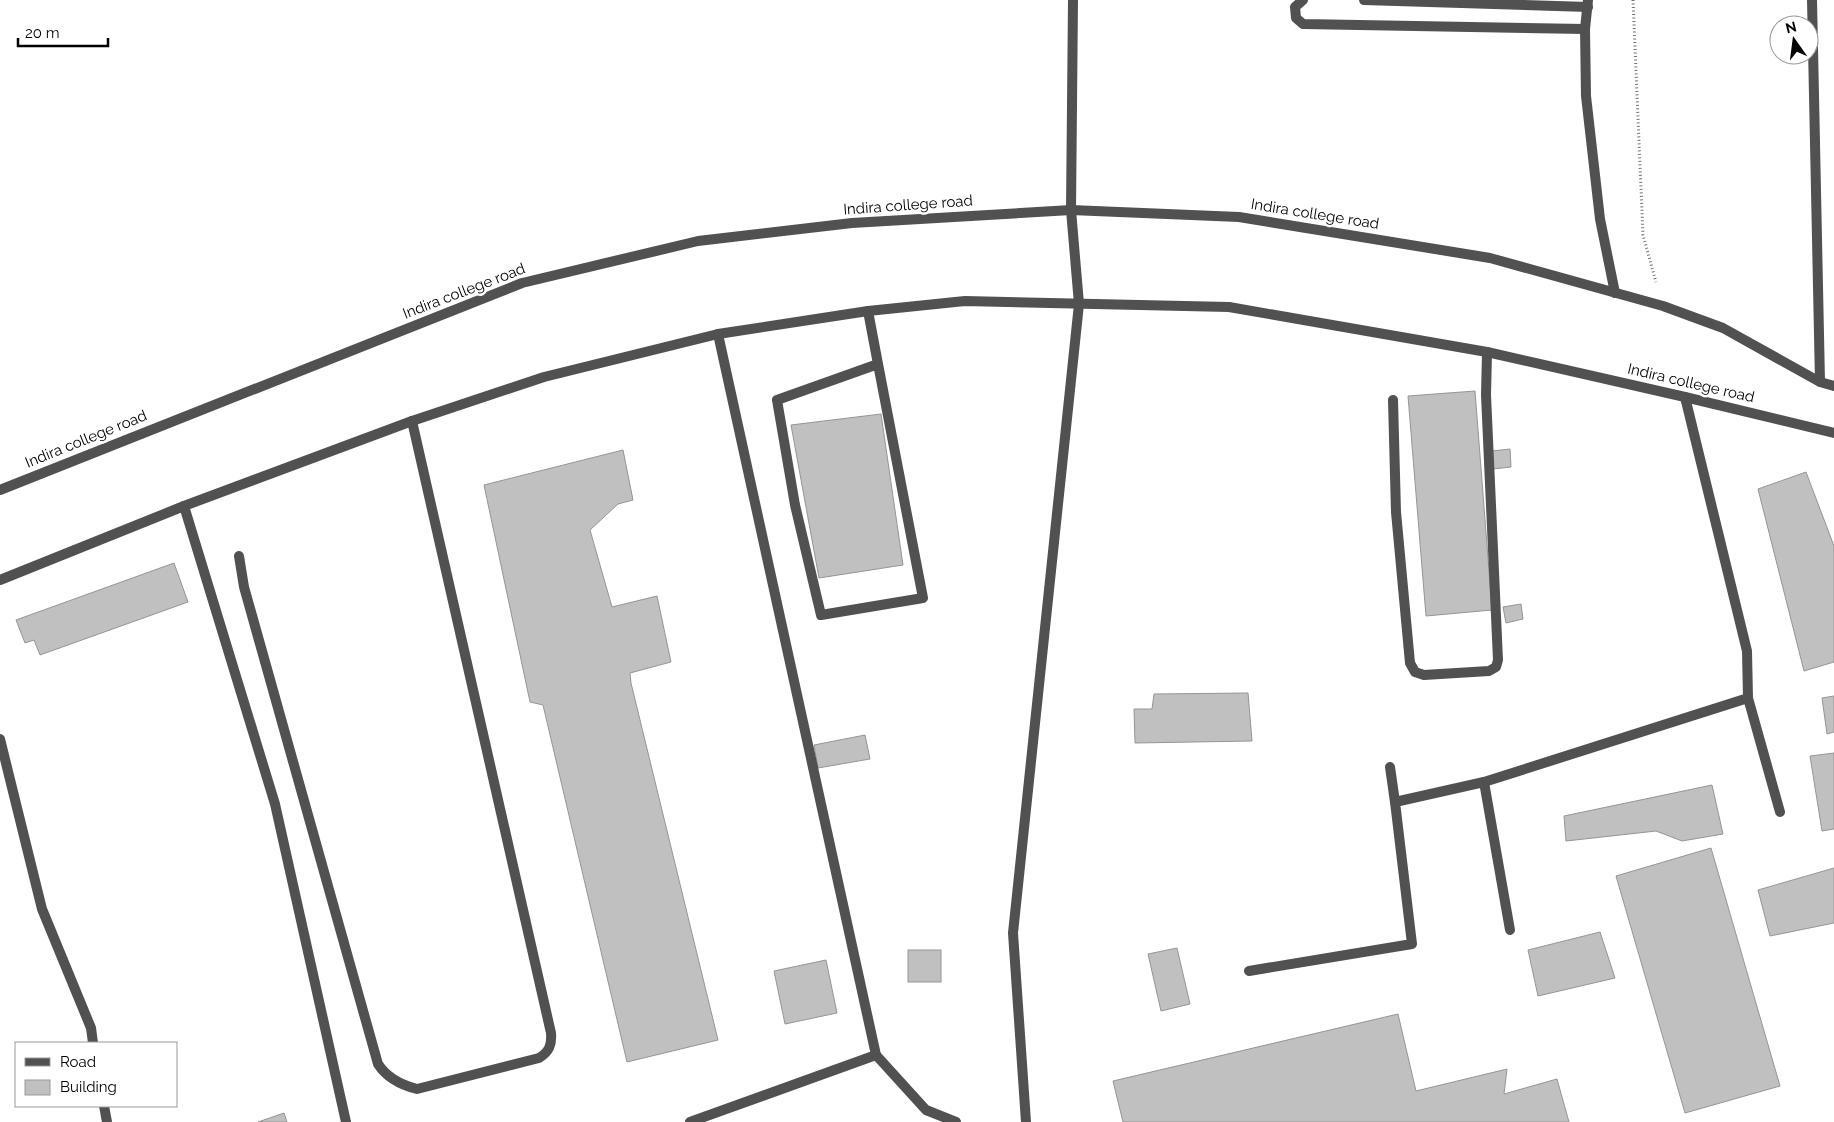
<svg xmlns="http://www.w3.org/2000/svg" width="1834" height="1122" viewBox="0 0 1834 1122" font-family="Raleway,sans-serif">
	<rect width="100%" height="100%" fill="#fff"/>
	<!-- building -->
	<g fill="#c0c0c0" stroke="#959595">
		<polygon points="1475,391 1492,610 1426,616 1408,396"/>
		<polygon points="881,414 903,565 819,578 791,425"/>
		<polygon points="1510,449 1511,467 1493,469 1492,451"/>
		<polygon points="623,450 633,500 618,504 590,530 612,607 657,596 671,662 630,673 631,683 718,1040 627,1062 543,705 530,702 484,485"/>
		<polygon points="1806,472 1834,546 1834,662 1804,671 1758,489"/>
		<polygon points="174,563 188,602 40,655 34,640 25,643 16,620"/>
		<polygon points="1521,604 1523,619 1506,623 1503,607"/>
		<polygon points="1248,693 1252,741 1135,743 1134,709 1152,709 1154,694"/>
		<polygon points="1834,696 1834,732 1827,734 1822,698"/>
		<polygon points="865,735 870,759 818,768 814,745"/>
		<polygon points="1834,753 1834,829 1822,831 1810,756"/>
		<polygon points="1712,785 1723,834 1682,841 1656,831 1566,841 1564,816"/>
		<polygon points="1711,848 1780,1086 1685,1113 1616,876"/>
		<polygon points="1834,868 1834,923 1770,936 1758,890"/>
		<polygon points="1600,932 1615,978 1538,996 1528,950"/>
		<polygon points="1177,948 1190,1004 1161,1011 1148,954"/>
		<rect x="908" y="950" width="33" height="32"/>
		<polygon points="826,960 837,1013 785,1024 774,971"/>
		<polygon points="1398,1014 1416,1091 1507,1069 1504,1094 1557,1079 1569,1122 1123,1122 1113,1081"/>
		<polygon points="284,1113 287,1122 258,1122"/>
	</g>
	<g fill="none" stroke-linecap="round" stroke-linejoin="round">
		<!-- path -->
		<polyline stroke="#737373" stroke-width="3" stroke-dasharray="1 2.5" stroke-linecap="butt" points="1633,0 1643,235 1656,282"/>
		<!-- lane -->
		<g stroke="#515151" stroke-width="10">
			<polyline points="868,311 878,364 923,598 821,615 795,505 777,400 878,364"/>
			<path d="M239 556 244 587 378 1064C387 1078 401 1085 417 1089L539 1058C549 1052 552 1045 551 1033L412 421"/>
			<polyline points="0,739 42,909 91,1028 93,1043"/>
			<polyline points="104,1106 107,1122"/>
		</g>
		<!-- street -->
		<g stroke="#515151" stroke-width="10">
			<polyline points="1303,0 1295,7 1296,18 1303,24 1585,29"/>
			<polyline points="1364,0 1588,7"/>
			<polyline points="1588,0 1585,29 1586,96 1600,219 1615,293"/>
			<polyline points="1812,0 1820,382"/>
			<polyline points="1393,400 1396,512 1410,663 1415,672 1424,675 1489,671 1496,667 1498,660 1486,395 1487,352"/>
			<polyline points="0,490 522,283 698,241 852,223 1071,210 1239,217 1490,258 1663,306 1723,328 1820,382 1834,386"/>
			<polyline points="184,506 275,804 346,1122"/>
			<polyline points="0,580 184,506 412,421 544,377 718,334 868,311 965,301 1229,307 1487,352 1685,397 1834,433"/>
			<polyline points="1748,698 1780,812"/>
			<polyline points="1390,767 1395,802"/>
			<polyline points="1484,782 1510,930"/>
			<polyline points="1249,971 1412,944 1395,802 1484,782 1748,698 1747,651 1685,397"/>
			<polyline points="876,1055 926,1110 956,1122"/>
			<polyline points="690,1122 876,1055 718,334"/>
			<polyline points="1026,1122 1013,933 1079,304 1071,210 1073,0"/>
		</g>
	</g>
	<g text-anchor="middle" stroke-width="5" stroke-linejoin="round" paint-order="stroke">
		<!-- street labels -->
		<g font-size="15" fill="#000" stroke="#fff">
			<text transform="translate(908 205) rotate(-4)" y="5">Indira college road</text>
			<text transform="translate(1315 214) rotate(9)" y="5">Indira college road</text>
			<text transform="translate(464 291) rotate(-21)" y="5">Indira college road</text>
			<text transform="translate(1691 383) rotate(13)" y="5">Indira college road</text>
			<text transform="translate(86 439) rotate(-22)" y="5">Indira college road</text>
		</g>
	</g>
	<!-- legend -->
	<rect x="15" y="1042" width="162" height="65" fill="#ffffff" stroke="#999999"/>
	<rect x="25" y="1058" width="25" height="8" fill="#515151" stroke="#999999"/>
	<text x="60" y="1067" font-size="15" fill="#000000">Road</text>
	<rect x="25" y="1080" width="25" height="15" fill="#c0c0c0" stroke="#999999"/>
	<text x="60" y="1092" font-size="15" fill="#000000">Building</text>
	<!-- north arrow -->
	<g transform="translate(1794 40) rotate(346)"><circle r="24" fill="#ffffff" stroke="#999999"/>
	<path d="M0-4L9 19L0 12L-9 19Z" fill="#000000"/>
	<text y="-8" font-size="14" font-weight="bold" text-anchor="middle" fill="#000000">N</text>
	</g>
	<!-- scale -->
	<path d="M18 38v8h90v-8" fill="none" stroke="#000000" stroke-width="2.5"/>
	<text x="25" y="38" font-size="15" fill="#000000" stroke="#ffffff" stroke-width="4" paint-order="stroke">20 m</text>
</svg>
